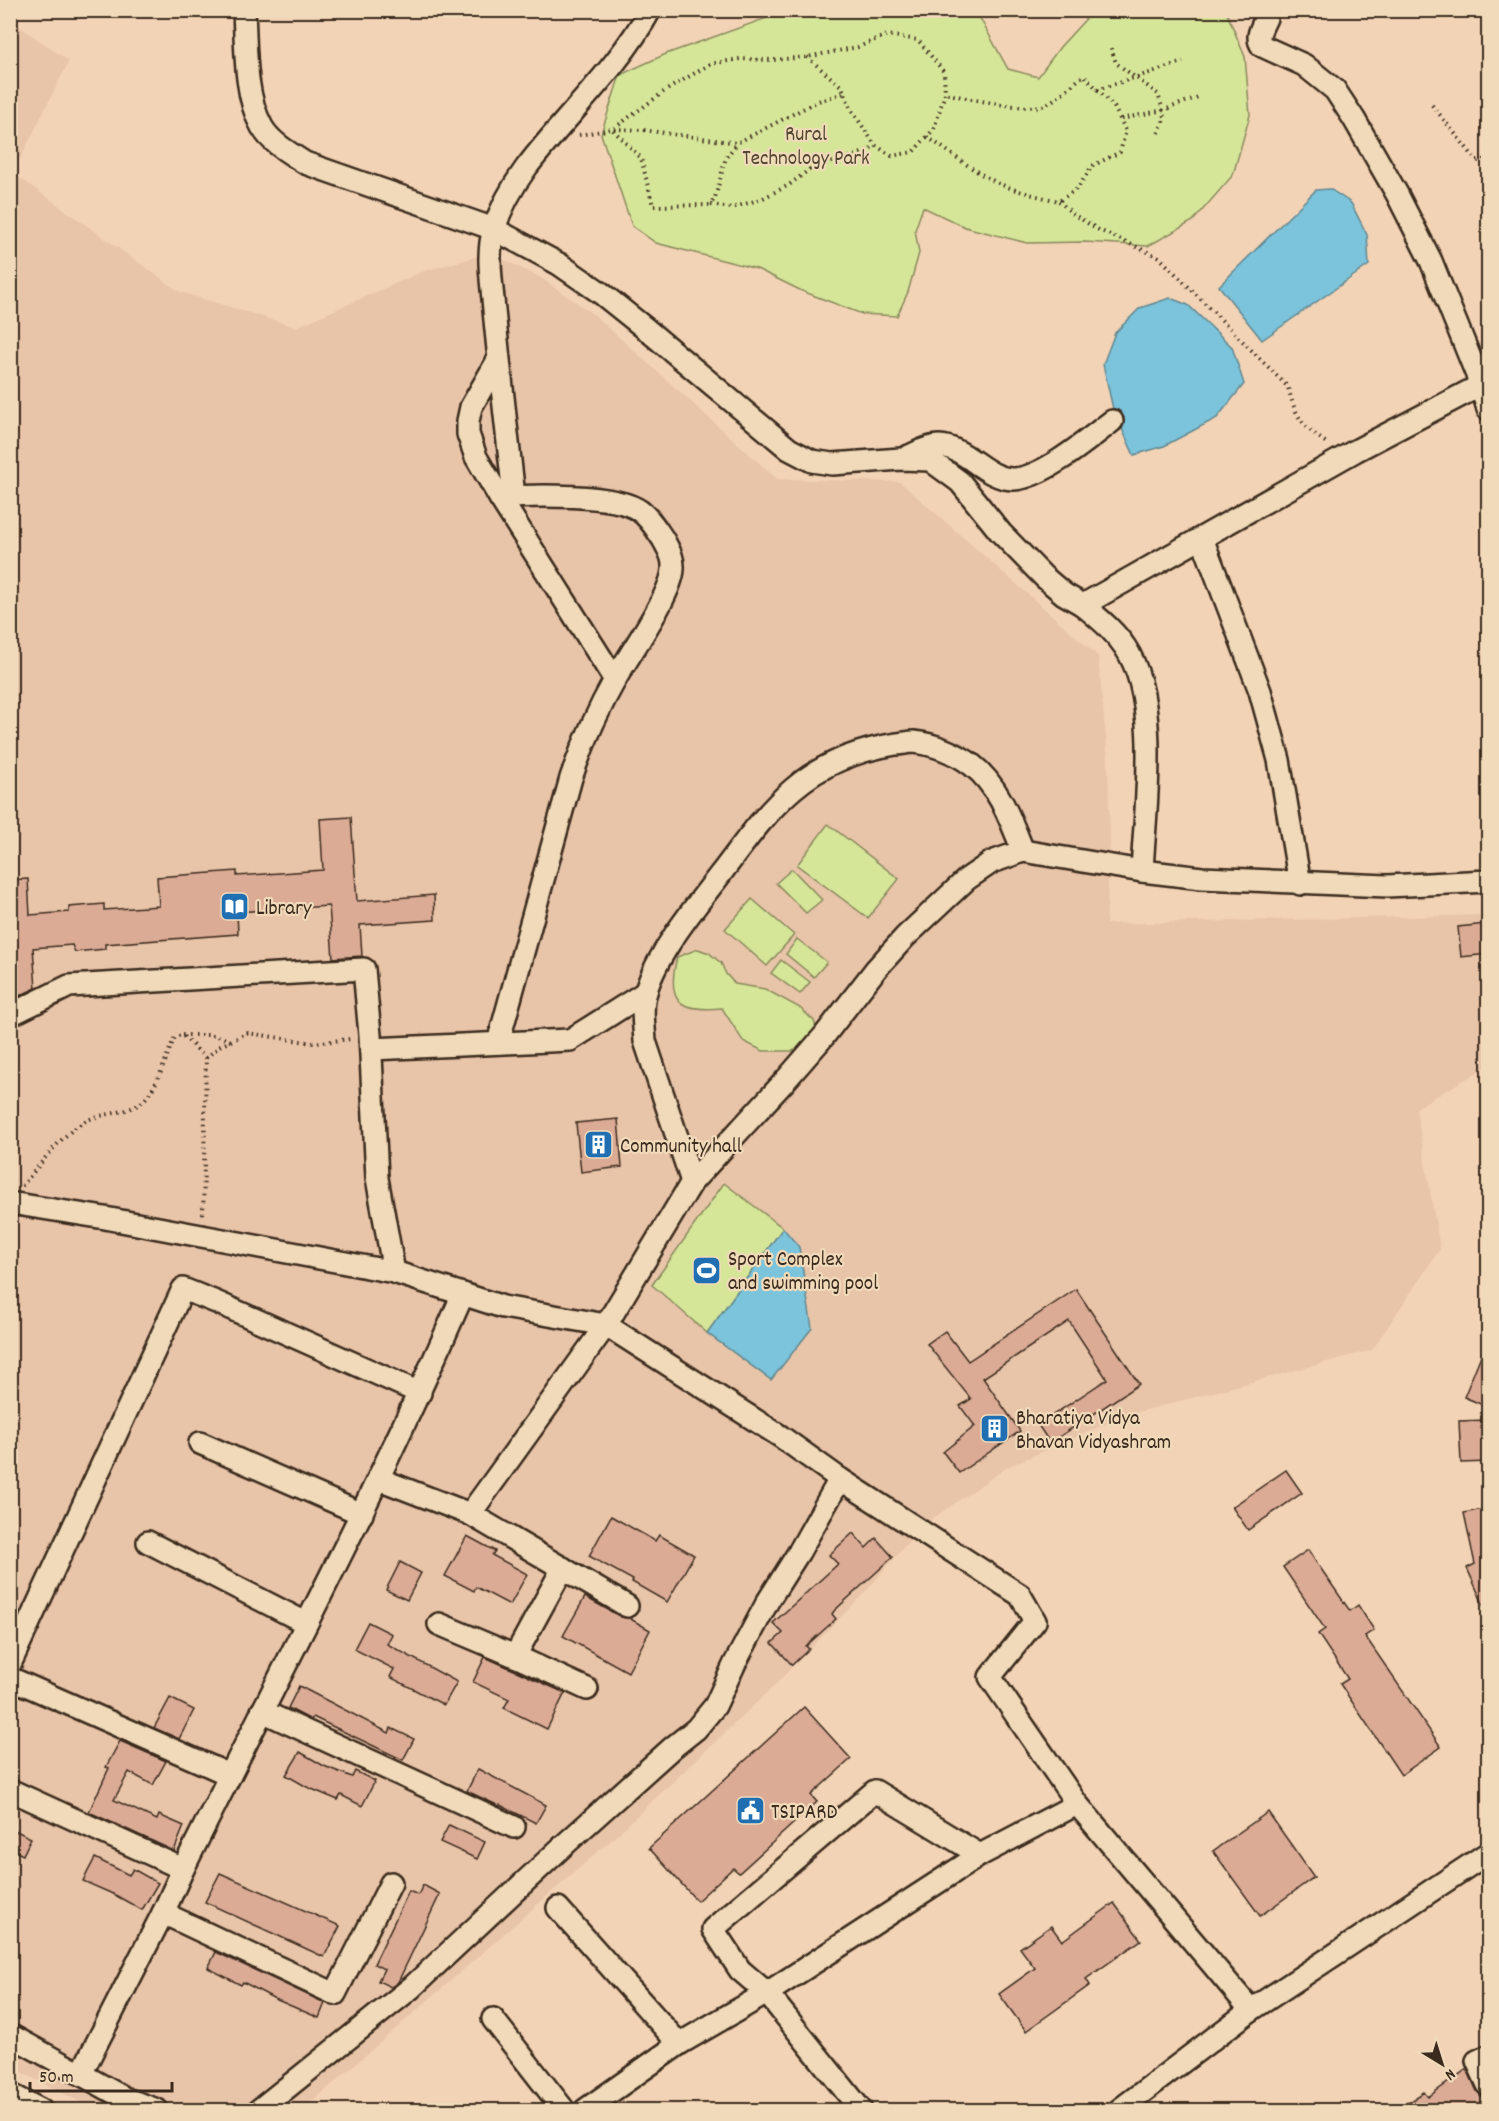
<svg xmlns="http://www.w3.org/2000/svg" width="1499" height="2121" viewBox="0 0 1499 2121" font-family="Dekko,sans-serif">
	<rect width="100%" height="100%" fill="#f3d3b5"/>
	<filter id="ink" filterUnits="userSpaceOnUse"><feTurbulence type="fractalNoise" baseFrequency=".0167" numOctaves="2"/><feDisplacementMap in="SourceGraphic" scale="12" xChannelSelector="R" yChannelSelector="G"/><feConvolveMatrix kernelMatrix="1 2 1 2 8 2 1 2 1" color-interpolation-filters="sRGB"/></filter>
	<g filter="url(#ink)">
		<!-- built -->
		<polygon fill="#e8c4a8" points="10,20 69,61 13,173 180,292 296,327 424,271 490,253 541,278 594,315 777,479 900,482 1098,656 1108,760 1110,842 1106,924 1488,915 1488,1066 1416,1108 1440,1249 1372,1350 1127,1415 1009,1466 923,1525 867,1590 771,1689 609,1842 303,2110 96,2110 11,2067"/>
		<!-- green -->
		<g fill="#d6e699" stroke="#88885c" stroke-width="1.5">
			<polygon points="789,10 976,11 1008,69 1038,77 1060,47 1093,11 1226,11 1245,57 1250,115 1233,175 1193,221 1148,246 1085,242 1027,243 965,227 923,207 915,230 919,253 908,292 897,316 862,314 802,291 757,269 656,243 632,226 601,134 620,75 666,54"/>
			<polygon points="828,824 899,879 868,918 797,865"/>
			<polygon points="792,869 822,900 806,913 776,883"/>
			<polygon points="752,899 794,935 767,966 725,929"/>
			<polygon points="797,939 827,962 814,977 786,954"/>
			<path d="M698 949 709 953 721 963 726 974 735 984 765 989 800 1008 814 1021 818 1034 809 1045 792 1051H763L743 1041 722 1008C678 1012 666 1002 677 957Z"/>
			<polygon points="781,960 810,982 800,994 771,973"/>
			<polygon points="724,1183 783,1228 707,1333 652,1285"/>
		</g>
		<!-- water -->
		<g fill="#7bc4db" stroke="#61868f" stroke-width="1.5">
			<polygon points="1330,189 1351,203 1367,235 1369,265 1262,340 1219,286 1316,190"/>
			<polygon points="1170,298 1188,305 1232,347 1244,384 1217,418 1164,446 1134,455 1113,409 1103,364 1115,333 1140,308"/>
			<polygon points="783,1228 799,1247 812,1328 771,1380 707,1333"/>
		</g>
		<!-- building -->
		<g fill="#dbab95" stroke="#3b2a1e" stroke-width="1.5">
			<polygon points="351,817 357,901 434,895 435,920 360,925 362,956 333,958 329,906 237,912 238,934 105,944 105,949 75,952 72,945 33,948 36,988 19,996 10,997 10,880 28,879 30,915 69,912 69,907 104,904 104,910 159,906 157,877 237,871 237,876 323,870 320,819"/>
			<polygon points="1486,924 1488,954 1461,957 1458,927"/>
			<polygon points="618,1119 622,1167 581,1172 576,1123"/>
			<polygon points="1076,1289 1139,1384 1050,1443 1038,1425 1107,1379 1069,1321 983,1378 1020,1431 959,1473 943,1452 975,1426 960,1406 971,1399 927,1344 945,1331 968,1361"/>
			<polygon points="1488,1338 1488,1407 1464,1397"/>
			<polygon points="1488,1420 1488,1462 1461,1463 1459,1421"/>
			<polygon points="1286,1470 1302,1493 1248,1530 1232,1507"/>
			<polygon points="1488,1508 1488,1615 1467,1568 1475,1564 1464,1513"/>
			<polygon points="611,1516 655,1541 659,1535 694,1555 667,1602 632,1582 633,1580 589,1556"/>
			<polygon points="853,1533 866,1548 876,1538 893,1557 834,1611 832,1614 836,1619 806,1646 809,1649 792,1665 772,1643 783,1633 773,1623 838,1564 829,1555"/>
			<polygon points="467,1536 495,1551 492,1555 527,1574 510,1605 476,1587 474,1591 445,1576"/>
			<polygon points="1308,1550 1350,1611 1358,1605 1374,1630 1365,1636 1441,1747 1401,1775 1340,1684 1348,1679 1318,1634 1325,1629 1283,1567"/>
			<polygon points="400,1562 421,1573 407,1600 386,1590"/>
			<polygon points="585,1597 621,1617 629,1618 650,1630 628,1672 563,1636"/>
			<polygon points="368,1622 392,1634 387,1644 457,1682 444,1705 390,1677 394,1669 354,1649"/>
			<polygon points="485,1657 565,1693 547,1729 504,1708 509,1699 473,1682"/>
			<polygon points="299,1686 389,1733 391,1728 414,1739 403,1760 313,1717 311,1720 288,1708"/>
			<polygon points="170,1698 194,1710 179,1739 154,1728"/>
			<polygon points="804,1707 851,1759 811,1795 817,1802 739,1873 733,1868 697,1901 649,1848"/>
			<polygon points="120,1741 166,1761 153,1785 129,1772 114,1800 157,1820 159,1815 184,1826 174,1851 89,1812 109,1768 106,1767"/>
			<polygon points="300,1752 324,1766 352,1777 355,1771 375,1781 362,1806 341,1795 338,1800 307,1787 286,1775"/>
			<polygon points="478,1769 546,1805 536,1823 500,1805 499,1806 467,1791"/>
			<polygon points="1268,1812 1314,1877 1260,1916 1213,1851"/>
			<polygon points="449,1825 485,1842 477,1859 440,1842"/>
			<polygon points="10,1828 31,1838 23,1855 10,1849"/>
			<polygon points="95,1858 129,1875 133,1869 158,1883 142,1910 115,1895 83,1881"/>
			<polygon points="220,1873 340,1926 324,1957 205,1902"/>
			<polygon points="423,1885 440,1894 398,1982 391,1987 378,1981 384,1969 374,1964 409,1891 418,1895"/>
			<polygon points="1114,1903 1141,1940 1086,1979 1090,1985 1026,2031 999,1994 1035,1968 1020,1948 1051,1926 1062,1941"/>
			<polygon points="216,1952 325,2003 319,2018 275,1999 243,1982 241,1985 208,1968"/>
			<polygon points="1467,2069 1477,2091 1481,2096 1488,2097 1488,2110 1396,2110 1424,2092 1428,2097"/>
		</g>
		<g fill="none" stroke-linecap="round" stroke-linejoin="round">
			<defs>
				<g id="minor">
					<path d="M244 10C246 46 244 95 262 127 271 143 290 153 305 163L494 229 559 264 601 293 646 329 789 449 812 461 832 464 901 459 930 460 960 482 1001 533 1044 577 1064 594 1083 605"/>
					<path d="M1266 18C1262 27 1255 37 1262 46L1304 65 1335 90 1354 119 1397 194 1431 261 1481 385 1488 409"/>
					<polyline points="498,360 471,407 468,421 468,434 476,457 500,498 615,680"/>
					<path d="M1481 385 1355 451 1083 605C1098 618 1114 630 1125 647 1161 700 1145 808 1142 871L1202 878 1387 886 1488 881"/>
					<path d="M909 456C918 452 929 446 939 446 967 447 986 480 1014 479 1043 478 1090 438 1112 421"/>
					<path d="M514 496C507 434 500 372 494 310 492 284 486 254 494 229 501 207 513 186 526 168 566 115 618 69 650 10"/>
					<polyline points="1202,538 1260,691 1279,760 1300,884"/>
					<polyline points="10,1015 69,986 364,969 370,1035 377,1178 394,1272"/>
					<path d="M498 1043 571 778C583 743 598 710 616 678 630 653 672 594 673 569 674 557 668 549 663 539 656 529 650 518 640 511 617 493 530 495 500 498"/>
					<polyline points="371,1049 570,1040 646,992"/>
					<path d="M692 1182 645 1041C644 1025 641 1007 646 991 658 951 696 906 722 872 744 843 765 813 793 789 822 764 858 750 896 744 901 744 908 742 914 742 934 744 956 753 972 765 999 786 1011 821 1023 851"/>
					<polyline points="10,1203 105,1218 394,1272 503,1307 606,1325 780,1436 840,1479 1020,1595 1035,1621 990,1677 1077,1804 1251,2010"/>
					<polyline points="200,1443 362,1514"/>
					<polyline points="379,1479 470,1514"/>
					<polyline points="148,1542 306,1623"/>
					<polyline points="627,1606 470,1514 606,1325 692,1182 784,1082 824,1036 876,969 905,937 967,879 992,862 1023,851 1142,871"/>
					<polyline points="439,1624 515,1656 563,1568"/>
					<polyline points="515,1656 587,1689"/>
					<polyline points="10,1664 183,1289 216,1302 420,1393"/>
					<polyline points="10,1678 230,1775"/>
					<polyline points="262,1711 514,1827"/>
					<polyline points="10,1790 183,1869"/>
					<polyline points="558,1908 679,2044"/>
					<polyline points="163,1913 335,1994 391,1883"/>
					<polyline points="493,2019 564,2110"/>
					<polyline points="10,2035 126,2099 157,2110"/>
					<polyline points="1488,2056 1477,2061 1488,2085"/>
					<path d="M81 2074 163 1913 183 1869C278 1678 378 1490 463 1294"/>
					<polyline points="10,2094 41,2110"/>
					<polyline points="259,2110 411,1988 563,1846 672,1748 696,1729 715,1706 735,1663 768,1601 799,1552 840,1479"/>
					<polyline points="585,2110 679,2044 767,1993 980,1855 1077,1804"/>
					<polyline points="861,2110 767,1993 740,1970 713,1929 875,1791 980,1855"/>
					<polyline points="1119,2110 1251,2010 1488,1853"/>
				</g>
			</defs>
			<!-- minor casing -->
			<use href="#minor" stroke="#3b2a1e" stroke-width="26"/>
			<!-- path -->
			<g stroke="#3b2a1e" stroke-width="4" stroke-dasharray="1.5 4.5" stroke-linecap="butt">
				<polyline points="1111,48 1116,63 1158,94 1165,117 1158,134"/>
				<polyline points="1097,90 1183,62"/>
				<polyline points="1432,105 1477,161 1488,159"/>
				<polyline points="1121,119 1164,110 1201,96"/>
				<polyline points="614,129 643,130 737,143 818,101 845,93"/>
				<polyline points="613,130 641,158 653,206 710,205 715,198 726,157 737,144"/>
				<polyline points="579,135 613,129 665,91 710,64 740,59 773,60 807,57 858,47 887,35 918,40 944,72 945,93 934,129 913,152 892,156 875,145 851,109 842,87 807,57"/>
				<path d="M927 137C952 153 977 175 1005 186 1023 193 1041 197 1059 201L1078 188 1092 166 1120 152 1126 131 1114 107 1084 75C1072 85 1060 96 1047 104 1030 113 965 98 945 93"/>
				<path d="M1059 201 1074 215 1099 230 1159 257 1288 387C1296 418 1302 426 1328 444"/>
				<polyline points="711,205 732,208 761,199 789,185 814,166 841,160 868,151 875,145"/>
				<polyline points="182,1035 215,1035 231,1041"/>
				<polyline points="206,1058 220,1046 248,1033 313,1043 351,1039"/>
				<path d="M22 1186C40 1165 60 1136 84 1122 101 1112 129 1115 144 1100 160 1083 165 1058 175 1037L182 1035 206 1058 203 1218"/>
			</g>
			<!-- minor -->
			<use href="#minor" stroke="#f0dab9" stroke-width="21"/>
		</g>
	</g>
	<!-- icons -->
	<defs>
		<symbol id="library-square" viewBox="-11 -11 22 22"><rect x="-9" y="-9" width="18" height="18" rx="4" fill="#1f6fb2" stroke="#f0dab9"/><path d="M-6-4Q-3-5.5-.7-3.5V5Q-3 3-6 4ZM6-4Q3-5.5 .7-3.5V5Q3 3 6 4Z" fill="#fff"/></symbol>
		<symbol id="building-square" viewBox="-11 -11 22 22"><rect x="-9" y="-9" width="18" height="18" rx="4" fill="#1f6fb2" stroke="#f0dab9"/><path d="M-4-6H4V6H1V3H-1V6H-4ZM-2.5-4.3h1.7v1.8h-1.7ZM.8-4.3h1.7v1.8H.8ZM-2.5-1h1.7V.8h-1.7ZM.8-1h1.7V.8H.8Z" fill="#fff"/></symbol>
		<symbol id="stadium-square" viewBox="-11 -11 22 22"><rect x="-9" y="-9" width="18" height="18" rx="4" fill="#1f6fb2" stroke="#f0dab9"/><path d="M0-5a6.5 5 0 1 0 0 10a6.5 5 0 1 0 0-10ZM-3.5-1.8h7v3.6h-7Z" fill="#fff"/></symbol>
		<symbol id="civic-square" viewBox="-11 -11 22 22"><rect x="-9" y="-9" width="18" height="18" rx="4" fill="#1f6fb2" stroke="#f0dab9"/><path d="M-.6-6.5H3V-4.5H.6V-3L4-1V1h2V6H-6V1h2V-1L-.6-3ZM-1.2 2.5V6h2.4V2.5Z" fill="#fff"/></symbol>
	</defs>
	<g fill-rule="evenodd">
		<use href="#library-square" x="218" y="890" width="33" height="33"/>
		<use href="#building-square" x="582" y="1128" width="33" height="33"/>
		<use href="#stadium-square" x="690" y="1254" width="33" height="33"/>
		<use href="#building-square" x="978" y="1412" width="33" height="33"/>
		<use href="#civic-square" x="734" y="1794" width="33" height="33"/>
	</g>
	<g text-anchor="middle" stroke-width="4.5" stroke-linejoin="round" paint-order="stroke">
		<!-- park labels -->
		<g font-size="21" fill="#524630" stroke="#f0dab9">
			<text x="806" y="140">Rural<tspan x="806" dy="24">Technology Park</tspan></text>
		</g>
		<!-- poi labels -->
		<g font-size="21" fill="#3b2a1e" stroke="#f0dab9" text-anchor="start">
			<text x="256" y="914">Library</text>
			<text x="620" y="1152">Community hall</text>
			<text x="728" y="1265">Sport Complex<tspan x="728" dy="24">and swimming pool</tspan></text>
			<text x="1016" y="1424">Bharatiya Vidya<tspan x="1016" dy="24">Bhavan Vidyashram</tspan></text>
			<text x="771" y="1818">TSIPARD</text>
		</g>
	</g>
	<!-- margin -->
	<rect width="1499" height="2121" fill="none" stroke="#f0dab9" stroke-width="36"/>
	<rect x="18" y="18" width="1463" height="2085" fill="none" stroke="#3b2a1e" stroke-width="2" filter="url(#ink)"/>
	<!-- north arrow -->
	<g transform="translate(1442 2064) rotate(142)" stroke="#f0dab9" stroke-width="4.5" paint-order="stroke">
	<path d="M0-4.5L10 22L0 15L-10 22Z" fill="#3b2a1e"/>
	<text y="-9" font-size="16" font-weight="bold" text-anchor="middle" fill="#3b2a1e">N</text>
	</g>
	<!-- scale -->
	<path d="M30 2082v9h142v-9" fill="none" stroke="#3b2a1e" stroke-width="3"/>
	<text x="39" y="2082" font-size="18" fill="#3b2a1e" stroke="#f0dab9" stroke-width="4.5" paint-order="stroke">50 m</text>
</svg>
